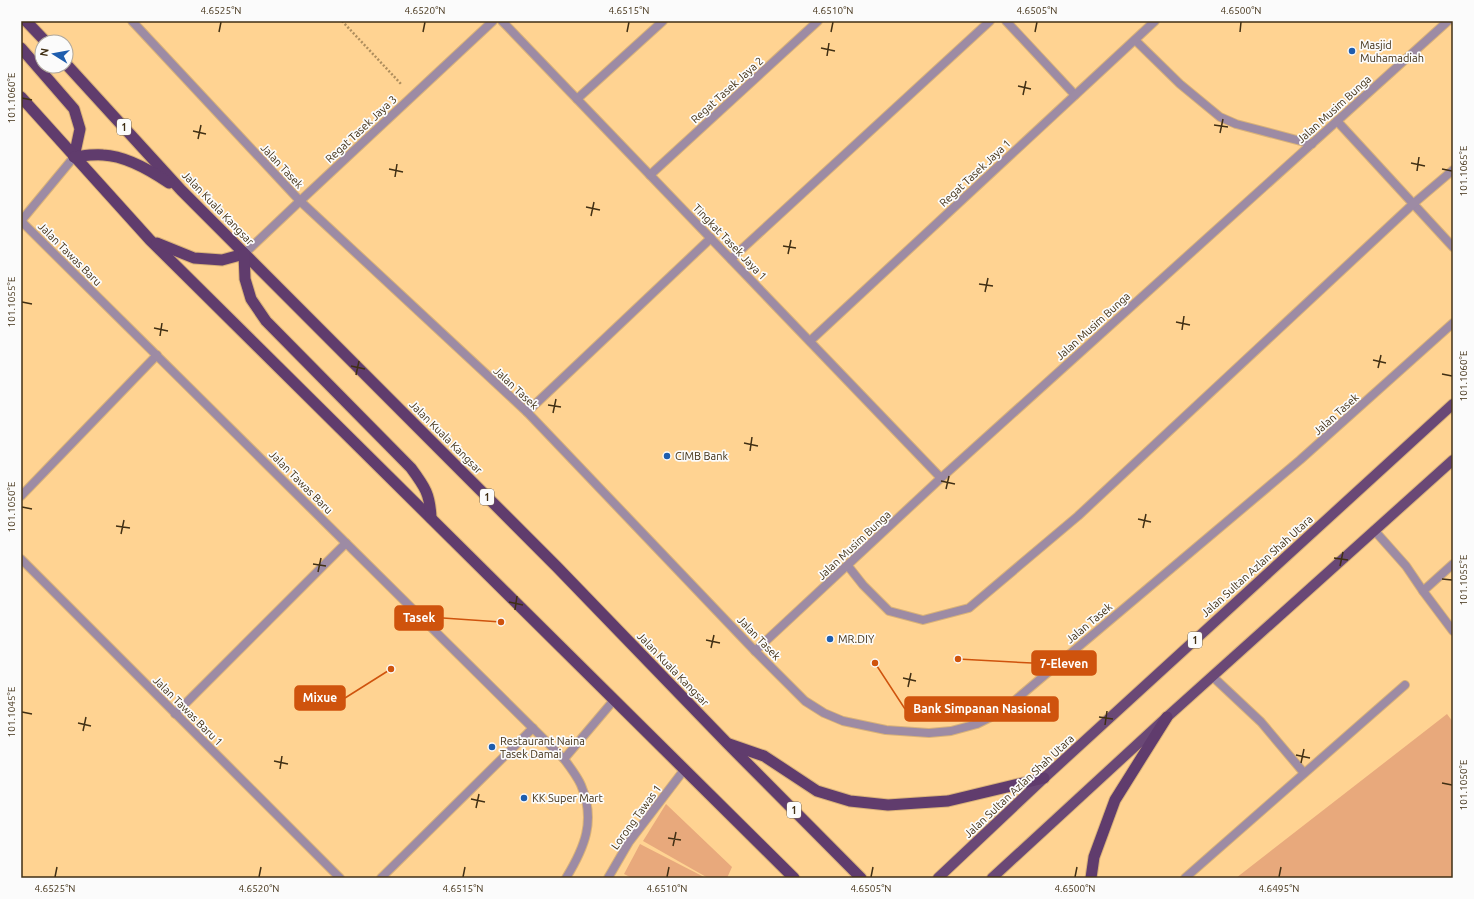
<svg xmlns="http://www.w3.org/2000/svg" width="1474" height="899" viewBox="0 0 1474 899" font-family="Ubuntu,sans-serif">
	<rect width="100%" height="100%" fill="#ffd392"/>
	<!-- building -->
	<g fill="#e8a97c">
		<polygon points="1447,714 1453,722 1453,878 1236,878"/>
		<polygon points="666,804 732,867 727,878 708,878 643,841"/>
		<polygon points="640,844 706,878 632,878 624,874"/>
	</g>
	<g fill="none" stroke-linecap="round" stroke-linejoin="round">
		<defs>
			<g id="service">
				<polyline points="1006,21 1075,95"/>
				<polyline points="577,99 663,21"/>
				<polyline points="1337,121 1453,247"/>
				<polyline points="731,259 990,21"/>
				<polyline points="527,412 711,238"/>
				<polyline points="21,496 157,355"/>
				<polyline points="848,566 863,585 889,611 923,620 969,608 1078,516 1413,204 1453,170"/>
				<polyline points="1212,676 1261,722 1304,773"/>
				<polyline points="175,714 346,543"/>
				<polyline points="381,878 533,728"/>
				<polyline points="1185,878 1405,685"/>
			</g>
			<g id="minor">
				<polyline points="132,21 300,201 527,412 755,651 805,701 824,713 843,721 886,730 929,733 951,731 977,724 1001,712 1300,460 1453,323"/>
				<polyline points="502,21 941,478"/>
				<polyline points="1135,40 1180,84 1220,117 1236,124 1312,144"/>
				<polyline points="650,175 818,21"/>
				<path d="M21 221 564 759C570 767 577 776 581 785 596 820 585 847 566 878"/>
				<polyline points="244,254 300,201 493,21"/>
				<polyline points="810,341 1155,21"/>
				<polyline points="1374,530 1406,566 1423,591 1453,631"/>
				<polyline points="21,559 340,878"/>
				<polyline points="1423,591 1453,564"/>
				<polyline points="755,651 941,478 1448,21"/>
				<polyline points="564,759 614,700"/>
				<polyline points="608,878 629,842 684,770"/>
			</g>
			<polyline id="tertiary" points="21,221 74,157"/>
			<g id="primary">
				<polyline points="938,878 1044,778 1453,404"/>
				<polyline points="992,878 1167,717 1453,460"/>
			</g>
			<g id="trunk">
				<polyline points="26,21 46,42"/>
				<polyline points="21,48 74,109 80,129 74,157"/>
				<polyline points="66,64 181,190 557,567 727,743 861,878"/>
				<polyline points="21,97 150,240 794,878"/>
				<path d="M74 157C83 156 93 154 103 155 126 156 150 170 169 183"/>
				<polyline points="157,243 194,258 222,260 244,254"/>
				<path d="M244 254 245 279 251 299 266 321 411 468C425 487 430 494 431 518"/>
				<polyline points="729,744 764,756 817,791 850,801 888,805 948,801 1044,778"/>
				<polyline points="1091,878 1094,857 1115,800 1167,717"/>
			</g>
		</defs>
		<!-- service casing -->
		<use href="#service" stroke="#d9b279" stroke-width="10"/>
		<!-- minor casing -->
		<use href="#minor" stroke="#d9b279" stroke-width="10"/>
		<!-- tertiary casing -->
		<use href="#tertiary" stroke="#d9b279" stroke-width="10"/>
		<!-- primary casing -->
		<use href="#primary" stroke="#d9b279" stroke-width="12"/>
		<!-- trunk casing -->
		<use href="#trunk" stroke="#d9b279" stroke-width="13"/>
		<!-- path -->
		<polyline stroke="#af8e5d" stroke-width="2.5" stroke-dasharray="2 2" stroke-linecap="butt" points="342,21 402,85"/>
		<!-- service -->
		<use href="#service" stroke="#9d8ba4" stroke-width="8"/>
		<!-- minor -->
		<use href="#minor" stroke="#9d8ba4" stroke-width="8"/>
		<!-- tertiary -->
		<use href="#tertiary" stroke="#9d8ba4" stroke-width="8"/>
		<!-- primary -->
		<use href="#primary" stroke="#6a4876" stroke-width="10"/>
		<!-- trunk -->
		<use href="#trunk" stroke="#603c6d" stroke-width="11"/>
	</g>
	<!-- ticks -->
	<path fill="none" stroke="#402f14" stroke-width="1.5" d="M219 32 221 22M423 32 425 22M627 32 629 22M831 32 833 22M1035 32 1037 22M1240 32 1241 22M821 48 835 51M827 56 829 43M1018 86 1031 89M1023 95 1026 81M22 98 32 100M1214 125 1228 127M193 131 206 134M1220 133 1223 119M198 139 201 125M1411 163 1425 166M389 169 403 172M1442 169 1452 171M1417 171 1419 157M395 177 397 164M586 207 600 210M591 216 594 202M783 246 796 248M788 254 791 240M979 284 993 286M985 292 988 278M22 302 32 304M1176 322 1190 325M154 328 168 331M1182 330 1184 316M160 336 162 323M1373 360 1386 363M351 366 365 369M1378 368 1381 355M1442 374 1452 376M356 375 359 361M548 405 561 407M553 413 556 399M744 443 758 446M750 451 752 437M941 481 955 484M946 489 949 476M22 507 32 509M1138 519 1151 522M116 526 130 528M1143 528 1146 514M121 534 124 520M1334 558 1348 560M313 564 326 566M1340 566 1343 552M318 572 321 558M1442 579 1452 580M509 602 523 605M515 610 517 596M706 640 720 643M711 648 714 635M903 678 916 681M908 687 911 673M22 712 32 714M1099 717 1113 719M78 723 91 726M1105 725 1107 711M83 731 86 717M1296 755 1310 758M274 761 288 764M1301 763 1304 749M280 769 282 756M1442 783 1452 785M471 799 485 802M476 808 479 794M668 838 681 840M673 846 676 832M55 877 57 867M259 877 261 867M463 877 465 867M667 877 669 867M871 877 873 867M1075 877 1077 867M1279 877 1281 867"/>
	<!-- markers -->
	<g fill="#1e5dae" stroke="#fbfbfb" stroke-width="1.5">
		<circle cx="1352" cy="51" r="4"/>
		<circle cx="667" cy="456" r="4"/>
		<circle cx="830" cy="639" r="4"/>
		<circle cx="492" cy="747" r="4"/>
		<circle cx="524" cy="798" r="4"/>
	</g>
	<g text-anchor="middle" stroke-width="3.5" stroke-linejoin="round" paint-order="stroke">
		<!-- shield labels -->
		<g fill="#fbfbfb" stroke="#786c59" stroke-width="1">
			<rect x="117" y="119" width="14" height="16" rx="3"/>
			<rect x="480" y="489" width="14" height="16" rx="3"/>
			<rect x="1188" y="632" width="14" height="16" rx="3"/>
			<rect x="787" y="802" width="14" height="16" rx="3"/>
		</g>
		<g font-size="10" font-weight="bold" fill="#402f14">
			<text x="124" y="131">1</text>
			<text x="487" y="501">1</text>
			<text x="1195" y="644">1</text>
			<text x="794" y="814">1</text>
		</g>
		<!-- poi labels -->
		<g font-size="11" fill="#402f14" stroke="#fbfbfb" text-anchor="start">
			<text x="1360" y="49">Masjid<tspan x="1360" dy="13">Muhamadiah</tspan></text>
			<text x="675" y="460">CIMB Bank</text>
			<text x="838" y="643">MR.DIY</text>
			<text x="500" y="745">Restaurant Naina<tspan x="500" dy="13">Tasek Damai</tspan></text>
			<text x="532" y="802">KK Super Mart</text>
		</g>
		<!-- street labels -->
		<g font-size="11" fill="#402f14" stroke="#fbfbfb">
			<text transform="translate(727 90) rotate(-42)" y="4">Regat Tasek Jaya 2</text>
			<text transform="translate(1334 109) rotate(-42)" y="4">Jalan Musim Bunga</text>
			<text transform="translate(361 129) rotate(-43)" y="4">Regat Tasek Jaya 3</text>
			<text transform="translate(282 166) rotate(47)" y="4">Jalan Tasek</text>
			<text transform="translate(975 173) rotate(-43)" y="4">Regat Tasek Jaya 1</text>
			<text transform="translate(218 208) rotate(46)" y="4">Jalan Kuala Kangsar</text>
			<text transform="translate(730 242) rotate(46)" y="4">Tingkat Tasek Jaya 1</text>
			<text transform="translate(70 254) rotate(45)" y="4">Jalan Tawas Baru</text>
			<text transform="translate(1093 326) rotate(-42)" y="4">Jalan Musim Bunga</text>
			<text transform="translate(516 388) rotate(43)" y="4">Jalan Tasek</text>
			<text transform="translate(1336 414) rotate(-42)" y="4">Jalan Tasek</text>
			<text transform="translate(446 437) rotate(45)" y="4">Jalan Kuala Kangsar</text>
			<text transform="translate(301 482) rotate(45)" y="4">Jalan Tawas Baru</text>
			<text transform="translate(854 545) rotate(-43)" y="4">Jalan Musim Bunga</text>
			<text transform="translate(1257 566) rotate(-42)" y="4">Jalan Sultan Azlan Shah Utara</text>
			<text transform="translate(1089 623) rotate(-40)" y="4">Jalan Tasek</text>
			<text transform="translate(759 638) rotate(46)" y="4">Jalan Tasek</text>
			<text transform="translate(673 669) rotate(46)" y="4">Jalan Kuala Kangsar</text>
			<text transform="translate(188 711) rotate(45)" y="4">Jalan Tawas Baru 1</text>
			<text transform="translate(1019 786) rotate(-43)" y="4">Jalan Sultan Azlan Shah Utara</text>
			<text transform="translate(636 817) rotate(-54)" y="4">Lorong Tawas 1</text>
		</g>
	</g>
	<!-- callouts -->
	<path fill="none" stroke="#cf530d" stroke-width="1.5" d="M501 622L443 618M958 659L1032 663M391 669L345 698M875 663L905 709"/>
	<g fill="#cf530d" stroke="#fbfbfb" stroke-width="1.5">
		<circle cx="501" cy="622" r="4"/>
		<circle cx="958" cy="659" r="4"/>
		<circle cx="391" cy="669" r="4"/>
		<circle cx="875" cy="663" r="4"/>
	</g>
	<g fill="#cf530d" stroke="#cf530d" stroke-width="1.5">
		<rect x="395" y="606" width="48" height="24" rx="4"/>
		<rect x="1032" y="651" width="64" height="24" rx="4"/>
		<rect x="295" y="686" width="50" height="24" rx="4"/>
		<rect x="905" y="697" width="153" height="24" rx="4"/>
	</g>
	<g font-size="12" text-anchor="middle" font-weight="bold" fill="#fff">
		<text x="419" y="622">Tasek</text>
		<text x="1064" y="668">7-Eleven</text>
		<text x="320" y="702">Mixue</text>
		<text x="982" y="713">Bank Simpanan Nasional</text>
	</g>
	<!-- border -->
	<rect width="1474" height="899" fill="none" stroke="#fbfbfb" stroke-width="44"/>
	<!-- north arrow -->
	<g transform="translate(54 54) rotate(281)"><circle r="19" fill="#fbfbfb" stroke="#b0a99f"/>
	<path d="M0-3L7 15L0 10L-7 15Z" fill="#1e5dae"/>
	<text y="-6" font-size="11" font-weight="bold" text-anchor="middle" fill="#402f14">N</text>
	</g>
	<rect x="22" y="22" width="1430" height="855" fill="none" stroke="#402f14" stroke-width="1.5"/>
	<g font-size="10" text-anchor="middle" fill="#402f14">
		<text x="221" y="14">4.6525°N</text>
		<text x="425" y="14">4.6520°N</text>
		<text x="629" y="14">4.6515°N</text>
		<text x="833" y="14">4.6510°N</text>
		<text x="1037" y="14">4.6505°N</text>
		<text x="1241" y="14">4.6500°N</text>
		<text transform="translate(11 98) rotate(-90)" y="4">101.1060°E</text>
		<text transform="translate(1463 171) rotate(-90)" y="4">101.1065°E</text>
		<text transform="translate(11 302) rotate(-90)" y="4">101.1055°E</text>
		<text transform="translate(1463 376) rotate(-90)" y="4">101.1060°E</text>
		<text transform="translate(11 507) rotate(-90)" y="4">101.1050°E</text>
		<text transform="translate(1463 580) rotate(-90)" y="4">101.1055°E</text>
		<text transform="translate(11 712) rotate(-90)" y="4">101.1045°E</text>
		<text transform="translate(1463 785) rotate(-90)" y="4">101.1050°E</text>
		<text x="55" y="892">4.6525°N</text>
		<text x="259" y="892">4.6520°N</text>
		<text x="463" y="892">4.6515°N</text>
		<text x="667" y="892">4.6510°N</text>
		<text x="871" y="892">4.6505°N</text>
		<text x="1075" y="892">4.6500°N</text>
		<text x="1279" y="892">4.6495°N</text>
	</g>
</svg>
